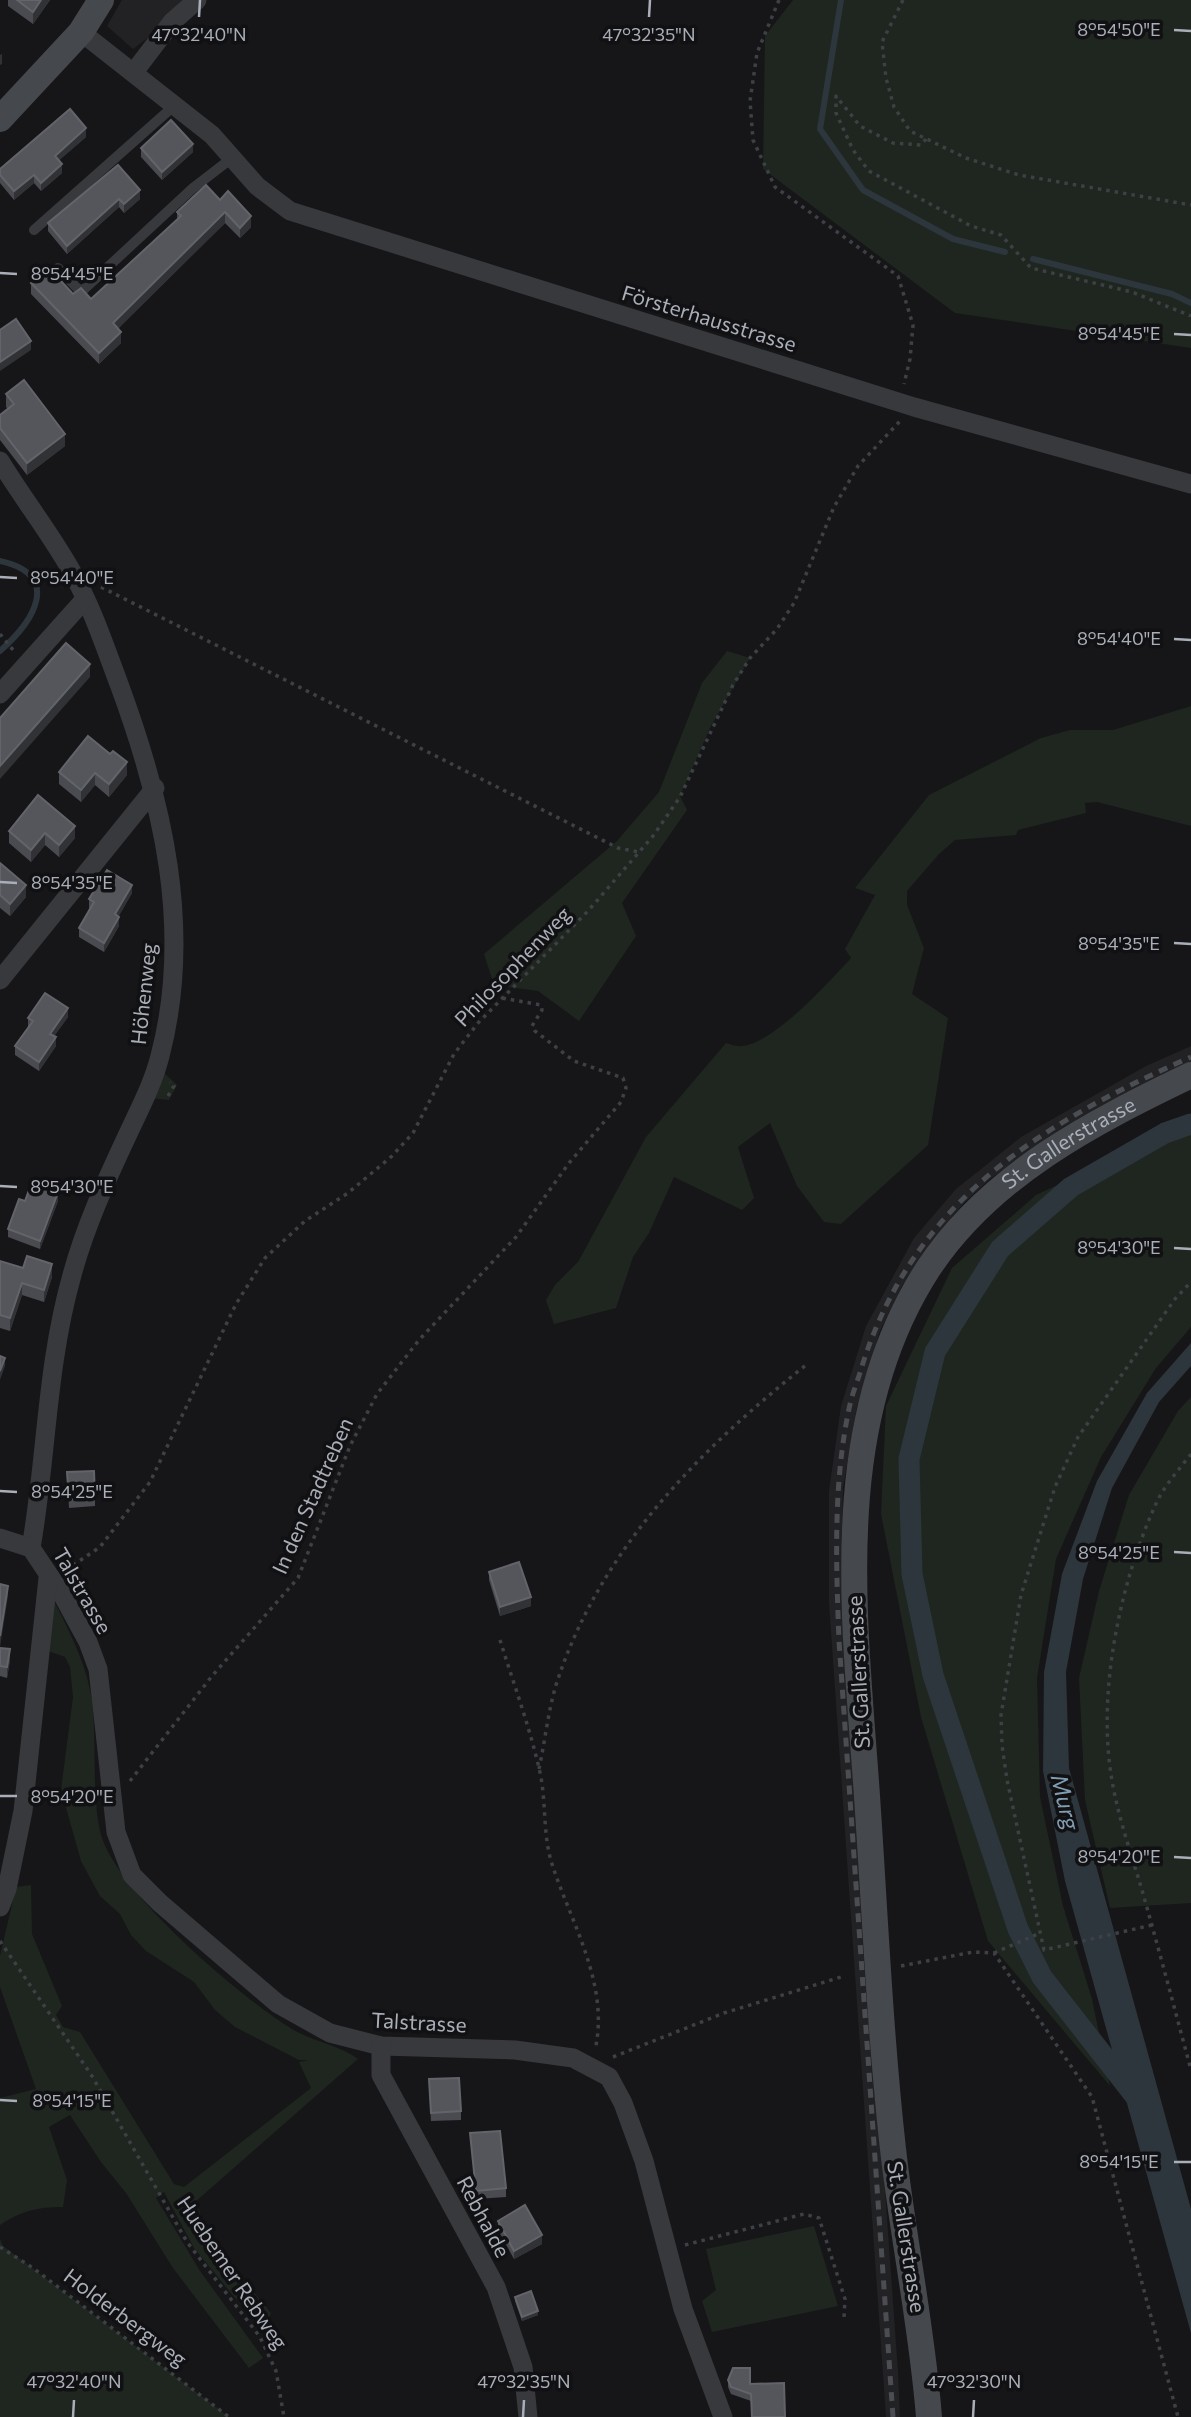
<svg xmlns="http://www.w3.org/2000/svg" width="1191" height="2417" viewBox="0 0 1191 2417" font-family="Commissioner,sans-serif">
	<rect width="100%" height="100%" fill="#161618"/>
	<!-- built -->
	<g fill="#222225">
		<polygon points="122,0 197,0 133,49 107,26"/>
		<polygon points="1191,1046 1191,1062 1108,1102 1061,1129 990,1179 962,1205 928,1246 902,1286 880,1331 856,1411 843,1488 841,1574 898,2372 900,2417 886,2417 829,1603 829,1491 841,1406 866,1326 914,1238 956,1189 1021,1137 1146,1066"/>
	</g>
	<!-- green -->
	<g fill="#1e261f">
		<polygon points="793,0 1191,0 1191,348 955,313 763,169 765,36"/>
		<polygon points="727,651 750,658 711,726 680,796 687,810 622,903 636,936 579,1021 538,991 494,985 484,954 617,841 659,792 702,683"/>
		<path d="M1191 706V826L1097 802 1085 803 1086 813 1018 830 1016 835 955 840 939 854 907 891V905L924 948 912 994 948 1018 928 1145 841 1224 824 1222 797 1186 770 1123 738 1147 754 1198 742 1210 674 1177 649 1233 633 1257 616 1308 554 1324 546 1300 555 1285 578 1262 646 1137 726 1043C730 1044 737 1047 742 1046 774 1043 829 982 851 958L845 949 875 895 855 888 929 795 1041 738 1070 730H1113Z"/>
		<polygon points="160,1069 177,1085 169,1100 150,1098"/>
		<polygon points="1191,1123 1191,1327 1156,1368 1101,1457 1056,1559 1037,1678 1040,1797 1063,1906 1092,1999 1110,2086 988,1941 921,1717 881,1514 886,1406 952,1268 1036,1195"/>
		<polygon points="1191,1397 1191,1903 1110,1908 1085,1800 1079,1678 1099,1591 1129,1495 1178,1411"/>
		<path d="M52 1597C69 1631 86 1662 92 1700 97 1739 91 1804 102 1838 122 1896 239 1996 292 2029 313 2042 338 2044 358 2059L195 2202 216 2247 271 2313 263 2332 194 2248 164 2192 156 2198 200 2271 263 2358 249 2368 173 2268 126 2193 101 2162 70 2115 49 2127 67 2180 63 2207C38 2207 21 2211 0 2225V2098L36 2089 0 1987V1956L16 1887 31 1885 32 1934 62 2006 56 2015 63 2027 80 2032 174 2184 184 2187 311 2088 299 2062 309 2060H299L235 2027 215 2010 194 1982 146 1951 131 1935 120 1914 100 1896 81 1861 61 1790 73 1697 70 1667 65 1657 48 1651Z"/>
		<polygon points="814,2226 838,2306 712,2332 702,2301 716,2290 706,2249"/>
		<polygon points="0,2239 3,2246 229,2417 0,2417"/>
	</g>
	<!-- water -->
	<polygon fill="#2d363c" points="1191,1343 1191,1366 1159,1402 1112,1488 1083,1579 1066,1672 1069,1768 1191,2209 1191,2333 1065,1881 1043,1771 1044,1672 1062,1574 1097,1481 1147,1393"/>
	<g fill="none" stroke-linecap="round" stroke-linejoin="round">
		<!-- stream -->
		<g stroke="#2d363c" stroke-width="6">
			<polyline points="841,0 820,129 863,190 953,239 1005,252"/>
			<polyline points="1033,259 1172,294 1191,303"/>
			<path d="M0 561C63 575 34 621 0 651"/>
		</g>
		<!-- canal -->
		<polyline stroke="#2d363c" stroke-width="21" points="1135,2096 1042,1977 1018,1929 933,1675 912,1574 909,1459 935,1352 1000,1249 1071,1187 1165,1133 1191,1124"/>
		<!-- path -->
		<g stroke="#3d4044" stroke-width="3.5" stroke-dasharray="3.5 5" stroke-linecap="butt">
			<polyline points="779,0 757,53 750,101 753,140 775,187 898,276 913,325 910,359 904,384"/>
			<polyline points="903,0 882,42 886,78 894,107 910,131 966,158 1019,175 1191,205"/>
			<polyline points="926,139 921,145 893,143 860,126 836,96 836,113 853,150 869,171 971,226 1001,235 1031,268 1132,292 1191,316"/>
			<polyline points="101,587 618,848 639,852"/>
			<polyline points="0,634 14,651"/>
			<polyline points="168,1096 174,1086 170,1082"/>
			<path d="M1191 1454C1178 1471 1163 1487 1155 1506 1121 1581 1099 1685 1110 1767 1115 1808 1130 1850 1142 1890 1159 1950 1175 2010 1191 2070"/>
			<polyline points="66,1570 100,1547 150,1482 236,1304 265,1258 305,1221 348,1193 392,1156 413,1133 454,1054 478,1023 588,911 653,836 680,797 733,685 750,658 777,629 794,603 834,507 858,466 900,421"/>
			<path d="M500 1640C513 1682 529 1725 539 1768 547 1800 542 1833 552 1864 571 1923 610 1985 595 2050"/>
			<path d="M539 1769C545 1741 548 1712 556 1685 599 1551 698 1451 806 1365"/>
			<polyline points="130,1781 212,1676 298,1578 350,1446 377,1394 419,1340 516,1237 569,1163 621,1102 626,1088 623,1078 574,1061 535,1031 532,1026 542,1010 541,1005 502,998"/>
			<polyline points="1152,1925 1044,1950 1007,1780 1002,1745 1001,1715 1021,1595 1055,1487 1078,1437 1175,1299 1191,1282"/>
			<polyline points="0,1941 92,2076 187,2242 260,2337 276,2371 284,2417"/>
			<polyline points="994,1953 1040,1933"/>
			<polyline points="901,1966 973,1952 994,1953 1092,2097 1178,2417"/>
			<polyline points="613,2057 724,2013 841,1977"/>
			<polyline points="685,2245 804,2214 819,2218 845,2299 844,2318"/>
			<polyline points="0,2247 33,2268 229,2417"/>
		</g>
		<!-- lane -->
		<g stroke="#37393d" stroke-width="10">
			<polyline points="34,230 175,105"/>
			<polyline points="58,268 81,292 193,188 232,158"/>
		</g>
		<!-- street -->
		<g stroke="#37393d" stroke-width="19">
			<polyline points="81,32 212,135 257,186 290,211 914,407 1191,484"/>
			<polyline points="134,72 172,22 197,0"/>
			<path d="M0 461C23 499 51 534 72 572 92 607 105 647 119 684 163 803 193 930 160 1056 153 1084 139 1110 127 1136 106 1181 85 1227 72 1275 46 1367 47 1456 31 1548"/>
			<polyline points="0,694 85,599"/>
			<polyline points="0,980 155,788"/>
			<polyline points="0,1538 31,1548 63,1596 88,1642 98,1669 116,1832 132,1875 160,1903 278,2004 330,2033 381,2046 515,2050 573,2058 609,2077 623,2103 644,2161 683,2309 723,2417"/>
			<polyline points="0,1907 7,1889 23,1811 48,1578"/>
			<polyline points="381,2046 381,2075 496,2287 523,2367 528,2417"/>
		</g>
		<!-- secondary -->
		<g stroke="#45484d" stroke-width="26">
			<polyline points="0,119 81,32 101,0"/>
			<path id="s1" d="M929 2417C922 2327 903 2238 893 2149 880 2032 875 1914 867 1796 855 1621 827 1425 928 1269 990 1175 1093 1122 1191 1075"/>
		</g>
		<!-- rail -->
		<path stroke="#4a4d52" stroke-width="5" stroke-dasharray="9 7" stroke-linecap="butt" d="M893 2417 839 1641C836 1564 833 1484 849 1409 852 1393 859 1378 863 1363 916 1199 1042 1123 1191 1057"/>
	</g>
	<!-- wall -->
	<g fill="#4a4b50">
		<polygon points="8,0 50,0 33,24 8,6"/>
		<polygon points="86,137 59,160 62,173 41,191 34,183 14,200 0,183 0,169"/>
		<polygon points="141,148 193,152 162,180 141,157"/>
		<polygon points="118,165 140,199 124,213 119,207 67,254 48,231 48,223"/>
		<polygon points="220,200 251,227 240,238 225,223 118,328 121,343 99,364 31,294 31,283 91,299 177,220 177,212"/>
		<polygon points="6,394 65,446 27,475 0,440 0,415 8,409 6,407"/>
		<polygon points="59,772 127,775 109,797 95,785 81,802 59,784"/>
		<polygon points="75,826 75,838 59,857 45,845 31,862 9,843 9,831"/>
		<polygon points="0,863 26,897 10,916 0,908"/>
		<polygon points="132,893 118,917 119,926 104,952 79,937 79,928 90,908 89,908 89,899"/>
		<polygon points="68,1017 54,1036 56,1046 39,1071 15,1055 15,1046 29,1027 28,1026 28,1018"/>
		<polygon points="25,1201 58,1201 40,1249 8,1237 8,1229"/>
		<polygon points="0,1261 52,1277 44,1302 22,1295 10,1331 0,1328"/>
		<polygon points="67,1472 95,1498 95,1506 69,1508"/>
		<polygon points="489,1572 531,1606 500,1616 489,1580"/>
		<polygon points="0,1648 10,1660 7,1678 0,1676"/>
		<polygon points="429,2088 461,2111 461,2120 431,2121"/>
		<polygon points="470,2133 506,2188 506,2197 476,2199"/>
		<polygon points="498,2221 542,2244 514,2259 498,2230"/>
		<polygon points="515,2297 538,2315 522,2321 515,2301"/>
		<polygon points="728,2380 750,2384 785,2417 751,2417 751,2401 731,2394 728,2387"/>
	</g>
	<!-- shaded-wall -->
	<g fill="#313235">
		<polygon points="41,0 50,0 33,24 33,12"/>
		<polygon points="2,54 2,64 0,65 0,55"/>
		<polygon points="86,128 86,137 55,164 55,156"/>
		<polygon points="193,144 193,152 162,180 162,172"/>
		<polygon points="62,164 62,173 41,191 41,183"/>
		<polygon points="34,175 34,183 14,200 14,191"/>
		<polygon points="140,190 140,199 124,213 124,204"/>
		<polygon points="119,199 119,207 67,254 67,246"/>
		<polygon points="225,212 225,223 113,334 113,323"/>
		<polygon points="251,216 251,227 240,238 240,228"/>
		<polygon points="121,332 121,343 99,364 99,353"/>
		<polygon points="31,341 31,350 0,371 0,362"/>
		<polygon points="65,434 65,446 27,475 27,463"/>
		<polygon points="90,664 90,677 0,779 0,766"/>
		<polygon points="127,762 127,775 109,797 109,784"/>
		<polygon points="95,773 95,785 81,802 81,790"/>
		<polygon points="75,826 75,838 59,857 59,845"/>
		<polygon points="45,833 45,845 31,862 31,850"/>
		<polygon points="26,885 26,897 10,916 10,904"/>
		<polygon points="132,885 132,893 115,923 115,914"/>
		<polygon points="119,917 119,926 104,952 104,943"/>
		<polygon points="68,1008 68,1017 50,1042 50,1034"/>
		<polygon points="56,1037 56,1046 39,1071 39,1062"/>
		<polygon points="58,1192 58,1201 40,1249 40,1241"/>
		<polygon points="52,1264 52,1277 44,1302 44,1290"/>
		<polygon points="22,1283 22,1295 10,1331 10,1318"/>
		<polygon points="5,1358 5,1366 0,1380 0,1371"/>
		<polygon points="8,1586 8,1596 0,1647 0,1636"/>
		<polygon points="531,1597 531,1606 500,1616 500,1607"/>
		<polygon points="10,1649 10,1660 7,1678 7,1667"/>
		<polygon points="542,2235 542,2244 514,2259 514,2251"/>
		<polygon points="538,2311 538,2315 522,2321 522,2317"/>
	</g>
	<!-- building -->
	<g fill="#54565b" stroke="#62646a" stroke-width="2">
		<polygon points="17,0 41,0 33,12"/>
		<polygon points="70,109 86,128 55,156 62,164 41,183 34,175 14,191 0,175 0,169"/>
		<polygon points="171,120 193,144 162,172 141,148"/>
		<polygon points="118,165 140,190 124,204 119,199 67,246 48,223"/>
		<polygon points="206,185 220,200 228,191 251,216 240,228 225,212 113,323 121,332 99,353 31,283 48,267 73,294 81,288 91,299 181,216 177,212"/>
		<polygon points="16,319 31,341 0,362 0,330"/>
		<polygon points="24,380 65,434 27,463 0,428 0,415 14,404 6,394"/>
		<polygon points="66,643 90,664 0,766 0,718"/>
		<polygon points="88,736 110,754 113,751 127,762 109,784 95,773 81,790 59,772"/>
		<polygon points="38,795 75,826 59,845 45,833 31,850 9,831"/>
		<polygon points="0,863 26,885 10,904 0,895"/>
		<polygon points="107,870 132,885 115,914 119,917 104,943 79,928 94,902 89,899"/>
		<polygon points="45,993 68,1008 50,1034 56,1037 39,1062 15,1046 33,1021 28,1018"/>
		<polygon points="32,1182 58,1192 40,1241 8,1229 19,1199 25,1201"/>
		<polygon points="27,1256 52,1264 44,1290 22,1283 10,1318 0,1315 0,1261 23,1268"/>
		<polygon points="0,1356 5,1358 0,1371"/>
		<polygon points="94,1471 95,1498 69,1499 67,1472"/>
		<polygon points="519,1562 531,1597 500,1607 489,1572"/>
		<polygon points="0,1584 8,1586 0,1636"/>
		<polygon points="0,1648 10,1649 7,1667 0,1666"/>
		<polygon points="459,2078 461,2111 431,2113 429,2079"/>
		<polygon points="500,2131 506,2188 476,2191 470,2133"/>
		<polygon points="525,2205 542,2235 514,2251 498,2221"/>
		<polygon points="531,2291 538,2311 522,2317 515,2297"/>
		<polygon points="733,2368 750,2368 750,2384 784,2383 785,2417 752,2417 751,2394 731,2387 728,2380"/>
	</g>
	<!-- ticks -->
	<path fill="none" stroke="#a9aeb8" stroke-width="2.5" d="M199 17 200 0M649 17 650 0M1174 30 1191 31M0 273 17 274M1174 334 1191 335M0 577 17 578M1174 639 1191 640M0 882 17 883M1174 943 1191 944M0 1186 17 1187M1174 1248 1191 1249M0 1491 17 1492M1174 1552 1191 1553M0 1796H17M1174 1857 1191 1858M0 2100 17 2101M1174 2162H1191M73 2417 74 2400M523 2417 524 2400M973 2417 974 2400"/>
	<g text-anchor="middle" stroke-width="7" stroke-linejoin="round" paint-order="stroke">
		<!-- street labels -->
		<g font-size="21" fill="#a9aeb8" stroke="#111113">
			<text transform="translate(709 319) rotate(17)" y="7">Försterhausstrasse</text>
			<text transform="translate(513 967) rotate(-46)" y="7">Philosophenweg</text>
			<text transform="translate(144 994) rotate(-84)" y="7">Höhenweg</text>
			<text dy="7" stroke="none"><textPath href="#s1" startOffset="1356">St. Gallerstrasse</textPath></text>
			<text transform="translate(313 1496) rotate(-66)" y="7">In den Stadtreben</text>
			<text transform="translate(82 1591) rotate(60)" y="7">Talstrasse</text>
			<text transform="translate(859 1672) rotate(-93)" y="7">St. Gallerstrasse</text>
			<text transform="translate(419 2023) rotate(3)" y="7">Talstrasse</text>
			<text transform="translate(483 2217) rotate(62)" y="7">Rebhalde</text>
			<text transform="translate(906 2237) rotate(81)" y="7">St. Gallerstrasse</text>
			<text transform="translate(232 2273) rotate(56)" y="7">Huebemer Rebweg</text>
			<text transform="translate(125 2318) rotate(37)" y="7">Holderbergweg</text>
		</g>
		<!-- water labels -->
		<g font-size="23" font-style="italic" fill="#819db1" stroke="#111113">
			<text transform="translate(1065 1802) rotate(76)" y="8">Murg</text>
		</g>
	</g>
	<g font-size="18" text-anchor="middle" fill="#a9aeb8" stroke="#111113" stroke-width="7" stroke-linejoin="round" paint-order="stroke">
		<text x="1119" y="36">8°54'50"E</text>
		<text x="199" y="41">47°32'40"N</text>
		<text x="649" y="41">47°32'35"N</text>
		<text x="72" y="280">8°54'45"E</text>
		<text x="1119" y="340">8°54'45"E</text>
		<text x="72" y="584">8°54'40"E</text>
		<text x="1119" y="645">8°54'40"E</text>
		<text x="72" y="889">8°54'35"E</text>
		<text x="1119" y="950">8°54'35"E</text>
		<text x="72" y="1193">8°54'30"E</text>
		<text x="1119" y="1254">8°54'30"E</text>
		<text x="72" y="1498">8°54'25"E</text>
		<text x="1119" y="1559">8°54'25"E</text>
		<text x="72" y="1803">8°54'20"E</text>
		<text x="1119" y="1863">8°54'20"E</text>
		<text x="72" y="2107">8°54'15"E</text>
		<text x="1119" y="2168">8°54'15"E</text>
		<text x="74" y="2388">47°32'40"N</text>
		<text x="524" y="2388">47°32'35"N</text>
		<text x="974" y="2388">47°32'30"N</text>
	</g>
</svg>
